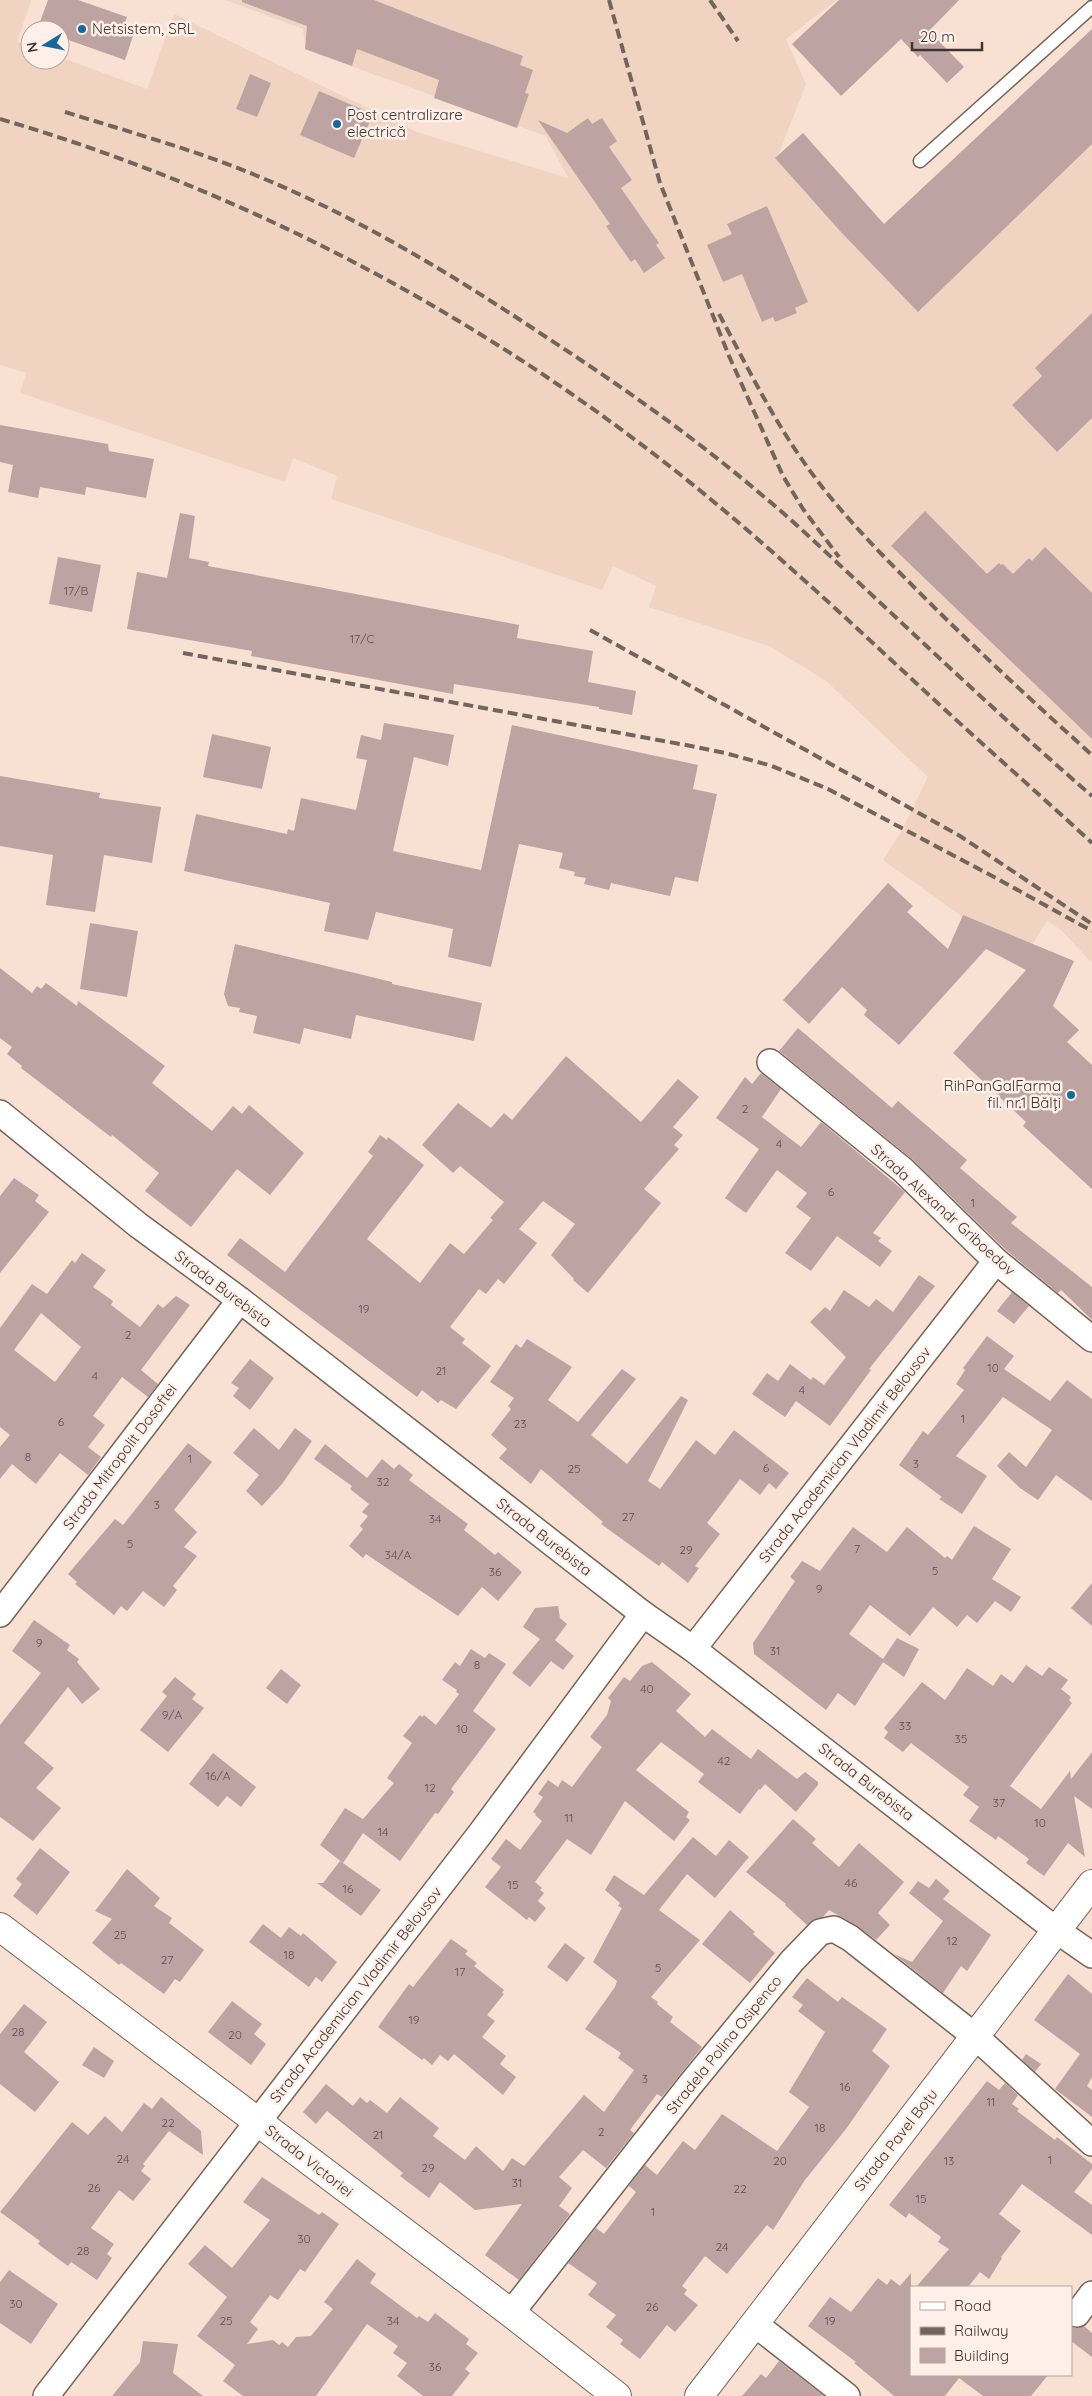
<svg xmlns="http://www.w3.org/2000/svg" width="1092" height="2396" viewBox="0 0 1092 2396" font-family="Quicksand,sans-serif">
	<rect width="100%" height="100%" fill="#f8e1d3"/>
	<!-- built -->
	<polygon fill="#f0d4c1" points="0,0 31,0 17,42 30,47 30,60 60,60 60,57 147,89 174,14 417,132 568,178 546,136 306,50 303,29 225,0 837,0 786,39 806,84 779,153 883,276 1092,80 1092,963 1061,930 1047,921 1023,960 883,860 902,830 928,777 826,681 769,646 649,607 656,586 613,566 602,590 331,499 337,476 293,458 285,482 20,393 26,373 0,365"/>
	<!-- building -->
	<g fill="#bea3a3" fill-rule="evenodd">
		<polygon points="48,0 78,0 127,17 122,32 133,36 125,60 60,37 60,30 37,30"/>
		<polygon points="242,0 374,0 440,26 523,56 520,65 533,70 525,93 529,94 517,128 434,98 439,80 357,49 352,66 305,49 307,26 242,2"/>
		<polygon points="839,0 959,0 929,31 964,67 947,83 920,55 918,57 901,39 841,96 792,44"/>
		<polygon points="1092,29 1092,144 918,312 840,231 775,158 803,133 884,224"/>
		<polygon points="250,74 271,83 257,117 236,109"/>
		<polygon points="319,91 373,114 354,158 300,135"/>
		<polygon points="588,118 592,124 602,118 617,141 609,147 632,180 621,188 659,243 656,245 665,258 644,273 635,259 631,262 606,226 610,224 538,120 567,133"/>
		<polygon points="767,206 808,302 795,308 797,313 775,322 773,317 762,322 742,274 723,282 707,245 732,234 727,224"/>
		<polygon points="1092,313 1092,418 1057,452 1012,405 1042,376 1035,368"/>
		<polygon points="0,425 108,444 109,451 154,459 146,498 86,487 85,495 40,487 38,498 8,492 13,465 0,462"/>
		<polygon points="925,511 987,574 999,563 1001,565 1003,564 1013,574 1029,558 1032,561 1045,547 1092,593 1092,739 891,546"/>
		<polygon points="180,513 195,516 189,558 209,562 208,566 519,625 517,638 593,651 588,682 636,691 632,715 599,709 599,707 454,684 453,694 251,656 252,651 127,629 137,572 167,578"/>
		<polygon points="58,557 101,565 92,612 49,604"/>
		<polygon points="384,723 454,735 448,766 414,757 393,851 481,870 512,725 698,765 693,789 717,794 698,882 675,877 670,896 611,883 609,890 584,884 586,878 574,876 575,872 559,868 563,853 519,844 491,967 448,957 453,929 376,912 368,940 324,931 330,903 184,871 196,814 287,834 288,829 294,831 301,798 356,810 367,760 356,758 361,735 381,740"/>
		<polygon points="212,734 271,747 262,789 203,777"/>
		<polygon points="0,776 100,793 99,798 161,807 152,863 104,855 95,912 46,905 53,855 0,846"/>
		<polygon points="888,883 913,906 907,912 948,949 963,915 1074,961 1053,1006 1079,1030 1067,1042 1092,1065 1092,1189 1023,1126 1026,1122 953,1053 1026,970 986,949 899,1045 864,1015 867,1010 842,987 809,1024 783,1000"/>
		<polygon points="90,923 138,931 127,997 80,989"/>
		<polygon points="235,944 392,982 392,984 482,1003 474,1041 356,1015 351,1039 304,1028 300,1044 253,1033 257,1016 239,1012 240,1008 228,1006 224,994"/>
		<polygon points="0,968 32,993 37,986 41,989 46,983 77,1006 78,1001 165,1066 152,1083 212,1131 233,1106 242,1114 249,1105 304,1153 270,1195 237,1169 191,1227 145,1191 159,1173 112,1135 111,1137 21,1068 22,1066 7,1054 12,1047 0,1038"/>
		<polygon points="798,1028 892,1108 898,1101 967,1160 960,1168 1017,1217 1011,1223 1092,1287 1092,1320 1061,1290 1058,1293 1006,1250 912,1159 779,1051"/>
		<polygon points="566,1056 641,1122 678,1079 699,1097 673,1127 683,1135 674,1145 679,1149 644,1189 661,1203 588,1293 573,1280 574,1279 551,1255 575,1224 543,1201 519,1229 537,1243 504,1284 498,1279 486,1294 479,1289 450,1327 465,1339 462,1343 491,1366 456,1409 441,1400 438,1403 422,1390 417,1397 227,1255 240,1238 285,1272 373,1156 368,1152 380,1135 387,1140 388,1137 424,1165 367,1239 420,1283 450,1243 464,1254 493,1220 490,1218 504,1202 460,1166 453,1173 422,1145 458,1103 491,1128 504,1113 512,1120"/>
		<polygon points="761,1073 781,1089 762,1117 801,1147 821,1122 905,1192 873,1233 881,1238 878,1241 892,1251 880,1267 837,1236 811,1271 785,1253 811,1218 796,1207 807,1193 777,1170 746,1213 725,1198 759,1149 716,1118 745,1077 752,1084"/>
		<polygon points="14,1178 39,1195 35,1201 49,1212 0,1273 0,1196"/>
		<path d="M82 1253 106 1270 93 1287 113 1301 111 1305 140 1327 158 1304 163 1308 176 1296 190 1305 141 1370 158 1384 148 1397 122 1377 93 1416 105 1425 88 1447 101 1457 88 1475 60 1453 36 1484 12 1464 0 1479V1447L10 1435 0 1427V1328L32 1284 47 1294 72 1260 75 1263ZM41 1313 81 1347 55 1382 14 1350Z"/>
		<polygon points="919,1275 935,1286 869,1369 871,1370 830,1426 796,1401 785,1417 752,1394 767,1373 778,1381 790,1364 811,1380 813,1377 824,1385 846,1357 810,1322 825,1307 830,1311 844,1290 869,1307 876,1299 893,1312"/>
		<polygon points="1012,1292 1029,1306 1014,1324 997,1311"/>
		<polygon points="987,1336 1014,1356 1004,1369 1050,1401 1067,1380 1092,1399 1092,1501 1056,1475 1038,1500 1020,1488 997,1466 1009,1452 1026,1467 1052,1430 1003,1397 956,1456 987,1476 962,1514 939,1499 942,1497 899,1465 923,1431 928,1435 964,1390 956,1384 965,1370 963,1368"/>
		<polygon points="527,1339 572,1367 548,1400 578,1422 622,1369 636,1379 591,1435 627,1464 681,1396 688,1400 648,1481 660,1489 696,1440 715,1455 734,1430 789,1473 776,1489 769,1483 760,1495 740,1479 707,1523 720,1534 695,1566 699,1568 688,1583 662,1562 659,1566 601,1524 603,1522 541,1469 531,1484 499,1458 507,1449 491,1435 511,1409 508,1406 514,1398 490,1382 516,1344 521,1348"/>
		<polygon points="250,1359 274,1378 250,1410 233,1396 239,1388 231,1383"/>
		<polygon points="254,1428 279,1450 295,1428 312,1441 282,1484 262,1506 246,1491 259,1475 233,1453"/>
		<polygon points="188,1443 212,1462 174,1510 197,1532 184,1547 197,1556 173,1586 177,1590 164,1607 143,1591 127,1611 121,1606 114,1615 75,1584 77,1582 68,1574 115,1519 123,1525"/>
		<polygon points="325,1444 367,1478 382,1459 394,1469 399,1464 413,1475 409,1480 468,1524 464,1530 495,1555 498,1552 522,1572 498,1601 482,1587 458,1616 366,1554 363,1558 349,1546 363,1529 360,1526 368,1516 362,1512 369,1504 350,1489 352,1486 314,1459"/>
		<polygon points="974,1526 1011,1549 992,1579 1021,1597 1011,1612 995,1601 977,1623 967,1615 957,1627 933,1607 910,1636 870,1605 849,1634 883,1659 897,1638 919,1649 904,1677 883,1662 855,1706 838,1693 826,1710 754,1654 753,1643 795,1581 790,1577 802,1561 820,1571 853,1527 887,1552 907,1527 945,1558 947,1556 952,1560"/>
		<polygon points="1092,1583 1092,1626 1071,1608"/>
		<polygon points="558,1606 560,1618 567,1624 555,1640 574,1656 563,1670 551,1661 530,1687 512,1673 540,1639 523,1627 535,1608"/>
		<polygon points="34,1620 70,1645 67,1650 79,1659 77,1662 100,1689 82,1704 68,1687 24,1743 54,1768 36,1788 61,1808 33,1841 0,1817 0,1725 41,1673 12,1651"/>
		<polygon points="471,1649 485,1658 489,1653 506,1664 473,1711 496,1729 451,1789 454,1792 438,1814 435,1813 400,1861 363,1833 343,1863 320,1845 345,1808 363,1819 394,1783 387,1778 412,1743 403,1736 420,1715 422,1717 424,1715 436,1725 459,1694 456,1692 457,1690 442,1680 455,1662 460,1666"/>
		<polygon points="652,1662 691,1694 676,1711 705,1737 712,1729 751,1759 758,1749 797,1779 805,1772 818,1782 818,1785 796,1812 765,1784 760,1790 759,1789 740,1814 698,1782 704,1774 661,1742 636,1770 689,1812 686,1817 690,1820 674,1841 625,1801 591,1855 567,1839 535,1882 542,1888 540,1890 544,1893 538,1901 546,1908 535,1922 529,1917 527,1920 485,1887 501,1867 491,1859 506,1839 520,1850 542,1821 535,1815 536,1814 533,1812 543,1797 538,1794 548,1780 558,1787 562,1780 572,1787 602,1747 590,1737 607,1715 611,1701 608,1698 624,1677 630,1681 642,1666"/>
		<polygon points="1026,1665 1042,1676 1049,1667 1068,1680 1061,1689 1071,1697 1069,1700 1072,1703 1010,1786 1041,1809 1070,1771 1071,1779 1092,1752 1092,1809 1074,1796 1085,1857 1068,1843 1044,1876 1026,1863 1029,1859 998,1836 996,1840 969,1821 979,1807 963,1795 969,1787 911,1743 903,1752 884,1738 888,1732 884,1728 922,1682 945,1700 967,1668 993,1686 1001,1674 1013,1683"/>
		<polygon points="281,1669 301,1685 287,1704 266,1688"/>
		<polygon points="175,1677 196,1694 192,1699 204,1708 168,1752 140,1730 167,1696 162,1692"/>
		<polygon points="213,1753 256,1787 241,1807 227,1796 218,1807 189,1784"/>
		<polygon points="793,1819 816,1839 812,1843 839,1867 859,1843 904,1882 878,1913 890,1925 876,1940 857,1926 829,1910 823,1917 807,1925 785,1905 786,1904 746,1872"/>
		<polygon points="693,1837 716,1856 729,1840 749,1857 715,1898 687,1874 659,1910 700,1940 651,1997 658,2002 657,2004 673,2017 670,2022 702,2047 662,2097 657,2094 630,2130 634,2133 606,2168 583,2150 559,2177 572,2188 559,2206 570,2214 519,2280 485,2255 522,2204 475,2210 440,2182 429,2198 400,2176 403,2173 327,2111 316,2124 303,2112 326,2084 353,2106 360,2097 367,2103 370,2100 387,2113 400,2097 439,2128 433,2136 465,2160 476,2146 503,2171 512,2158 524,2166 584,2095 604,2112 634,2070 618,2058 621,2053 585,2029 615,1987 617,1981 593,1962 622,1908 618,1906 620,1903 605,1890 614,1875 644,1895"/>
		<polygon points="40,1848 70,1872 37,1915 13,1896 22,1884 16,1879"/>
		<polygon points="340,1861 381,1890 361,1916 317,1883 323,1883"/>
		<polygon points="127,1869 160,1898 154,1906 172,1918 169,1923 204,1950 180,1982 175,1979 164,1994 121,1963 119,1965 92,1943 112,1919 95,1911"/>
		<polygon points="936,1879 950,1891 943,1899 991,1935 967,1971 961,1966 943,1993 894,1954 912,1962 943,1921 909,1893 918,1881 929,1888"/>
		<polygon points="730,1910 755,1932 753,1934 775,1953 750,1983 702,1944"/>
		<polygon points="263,1924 281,1938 289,1927 301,1936 303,1933 337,1962 322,1982 316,1977 309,1987 249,1942"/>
		<polygon points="451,1939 468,1951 465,1954 477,1963 474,1966 504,1990 502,1993 504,1994 487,2015 495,2021 482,2037 506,2056 500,2064 516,2077 503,2095 454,2054 448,2061 440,2055 432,2065 424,2058 422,2060 378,2027 409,1984 413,1987"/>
		<polygon points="565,1943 585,1958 567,1982 547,1967"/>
		<polygon points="1068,1974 1092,1994 1092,2077 1087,2086 1092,2090 1092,2117 1055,2089 1080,2054 1034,2020"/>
		<polygon points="807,1978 838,2002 842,1997 887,2029 872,2051 890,2066 846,2129 805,2180 773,2230 767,2225 727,2274 705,2256 682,2286 687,2290 684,2294 698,2305 675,2332 667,2325 640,2359 620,2344 623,2340 606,2327 616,2315 588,2295 597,2283 568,2263 596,2228 604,2234 636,2192 629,2186 645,2165 657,2175 683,2141 695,2150 722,2114 777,2151 809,2107 789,2092 825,2032 798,2011 803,2005 792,1997"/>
		<polygon points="232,2001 262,2024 254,2034 266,2044 251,2065 208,2032"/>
		<polygon points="24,2004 47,2022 24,2052 59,2082 35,2112 0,2084 0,2034"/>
		<polygon points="94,2047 114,2061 104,2078 82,2065"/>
		<polygon points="1026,2054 1041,2064 1035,2072 1022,2060"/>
		<polygon points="987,2081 999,2090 1005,2083 1018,2095 1012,2104 1019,2109 1017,2111 1055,2140 1057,2137 1092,2164 1092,2169 1074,2192 1092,2205 1092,2235 1022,2184 999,2214 1021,2231 1001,2257 1002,2258 989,2279 980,2272 968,2287 916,2287 949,2249 938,2242 941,2237 909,2213 906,2218 889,2205"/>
		<polygon points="161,2097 201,2131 203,2155 169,2131 143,2164 145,2166 141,2171 151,2179 133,2201 119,2190 91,2228 114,2244 107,2254 112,2258 97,2280 71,2262 68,2266 38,2244 40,2241 0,2212 72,2122 88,2135 105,2116 122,2132 144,2103 152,2109"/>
		<polygon points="262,2177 319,2215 322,2212 339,2224 305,2272 300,2269 278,2300 270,2295 250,2322 258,2329 247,2344 273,2340 279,2345 282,2342 288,2347 296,2337 311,2336 333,2309 324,2302 357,2259 376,2274 370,2283 417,2318 419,2316 428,2322 435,2313 469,2339 466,2344 478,2353 465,2369 470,2373 452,2396 423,2396 397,2376 407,2363 393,2353 398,2346 367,2324 316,2396 243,2396 223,2381 235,2365 197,2336 227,2297 188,2264 205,2245 232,2268 270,2220 243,2202"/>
		<polygon points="9,2270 58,2304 31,2344 0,2323 0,2282"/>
		<polygon points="911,2273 911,2375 1048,2375 1031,2396 983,2396 959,2378 945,2396 894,2396 854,2363 856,2362 808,2326 830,2297 851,2312 878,2278 887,2285 891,2279 900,2286"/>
		<polygon points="1084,2326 1092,2333 1092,2357 1071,2341 1071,2327 1076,2328"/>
		<polygon points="143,2341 178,2344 173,2373 203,2396 112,2396 140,2362"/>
		<polygon points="779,2361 824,2396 742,2396 761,2374 766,2378"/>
	</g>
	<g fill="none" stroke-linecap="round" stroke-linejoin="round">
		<defs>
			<polyline id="lane" points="920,161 1092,7"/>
			<g id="street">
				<polyline points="770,1062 903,1170 996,1261 1092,1339"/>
				<polyline points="0,1113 138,1225 240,1300 643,1614 693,1649 1056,1930 1092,1955"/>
				<polyline points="0,1614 240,1300"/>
				<polyline points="693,1649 996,1261"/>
				<polyline points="511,2313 690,2085 792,1961 820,1932 834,1929 850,1938 976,2037 1092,2143"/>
				<polyline points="1077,2314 1092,2294"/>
				<polyline points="755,2324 847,2396"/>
				<polyline points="46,2396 480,1834 643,1614"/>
			</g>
			<polyline id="secondary" points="0,1927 511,2313 617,2396"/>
			<polyline id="primary" points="699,2396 1092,1884"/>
		</defs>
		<!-- lane casing -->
		<use href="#lane" stroke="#766357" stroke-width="15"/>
		<!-- street casing -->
		<use href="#street" stroke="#766357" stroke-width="28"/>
		<!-- secondary casing -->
		<use href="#secondary" stroke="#766357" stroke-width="30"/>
		<!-- primary casing -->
		<use href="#primary" stroke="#766357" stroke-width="30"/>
		<!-- lane -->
		<use href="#lane" stroke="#fff" stroke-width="12"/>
		<!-- street -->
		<use href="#street" stroke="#fff" stroke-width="25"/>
		<!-- secondary -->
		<use href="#secondary" stroke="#fff" stroke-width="28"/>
		<!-- primary -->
		<use href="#primary" stroke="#fff" stroke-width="28"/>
		<!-- rail -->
		<g stroke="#72655d" stroke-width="4" stroke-dasharray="10 5" stroke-linecap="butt">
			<polyline points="609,0 660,183 729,356 783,476 803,509 839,557"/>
			<polyline points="710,0 738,41"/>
			<path d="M65 112C133 133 202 152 267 180 366 222 456 277 546 337 621 386 694 437 763 496 795 522 825 552 856 580 934 653 1011 726 1092 796"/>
			<path d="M0 119C229 186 447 298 638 442 741 519 835 608 929 695 983 745 1038 793 1092 843"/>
			<path d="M719 314C747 366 773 420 808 468 838 510 874 547 911 584 969 643 1030 699 1092 755"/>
			<polyline points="590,630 960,836 1092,924"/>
			<polyline points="183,653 691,746 725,753 772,766 828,789 996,878 1092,931"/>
		</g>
	</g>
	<!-- markers -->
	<g fill="#19699b" stroke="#fef0e8" stroke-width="2">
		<circle cx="82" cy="29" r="5"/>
		<circle cx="337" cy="124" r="5"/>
		<circle cx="1071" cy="1095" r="5"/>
	</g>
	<g text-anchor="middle" stroke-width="5" stroke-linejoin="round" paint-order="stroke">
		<!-- number labels -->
		<g font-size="12" fill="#5e504d">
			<text x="76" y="595">17/B</text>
			<text x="362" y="643">17/C</text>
			<text x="745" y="1113">2</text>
			<text x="779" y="1148">4</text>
			<text x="831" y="1196">6</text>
			<text x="973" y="1207">1</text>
			<text x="364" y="1313">19</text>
			<text x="128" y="1339">2</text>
			<text x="993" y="1372">10</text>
			<text x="441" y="1375">21</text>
			<text x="95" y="1380">4</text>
			<text x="802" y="1394">4</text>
			<text x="963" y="1423">1</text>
			<text x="61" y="1426">6</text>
			<text x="520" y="1428">23</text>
			<text x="28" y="1461">8</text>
			<text x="190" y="1463">1</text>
			<text x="916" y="1468">3</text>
			<text x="766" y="1472">6</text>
			<text x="574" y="1473">25</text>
			<text x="383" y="1486">32</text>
			<text x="157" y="1509">3</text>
			<text x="628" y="1521">27</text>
			<text x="435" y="1523">34</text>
			<text x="130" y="1548">5</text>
			<text x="857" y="1553">7</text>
			<text x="686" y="1554">29</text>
			<text x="398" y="1559">34/A</text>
			<text x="935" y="1575">5</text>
			<text x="495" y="1576">36</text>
			<text x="819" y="1593">9</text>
			<text x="39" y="1647">9</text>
			<text x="775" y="1655">31</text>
			<text x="477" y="1669">8</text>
			<text x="647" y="1693">40</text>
			<text x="172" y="1719">9/A</text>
			<text x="905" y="1730">33</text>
			<text x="462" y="1733">10</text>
			<text x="961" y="1743">35</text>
			<text x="724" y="1765">42</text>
			<text x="218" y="1780">16/A</text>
			<text x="430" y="1792">12</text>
			<text x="999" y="1807">37</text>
			<text x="569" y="1822">11</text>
			<text x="1040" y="1827">10</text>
			<text x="383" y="1836">14</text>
			<text x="851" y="1887">46</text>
			<text x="513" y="1889">15</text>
			<text x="348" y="1893">16</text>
			<text x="120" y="1939">25</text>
			<text x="952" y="1945">12</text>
			<text x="289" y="1959">18</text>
			<text x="167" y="1964">27</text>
			<text x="658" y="1972">5</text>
			<text x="460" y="1976">17</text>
			<text x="414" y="2024">19</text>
			<text x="18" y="2036">28</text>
			<text x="235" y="2039">20</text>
			<text x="645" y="2083">3</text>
			<text x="845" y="2091">16</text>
			<text x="991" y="2106">11</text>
			<text x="168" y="2127">22</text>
			<text x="820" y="2132">18</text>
			<text x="601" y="2136">2</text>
			<text x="378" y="2139">21</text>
			<text x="123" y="2163">24</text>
			<text x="1050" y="2164">1</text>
			<text x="780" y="2165">20</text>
			<text x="949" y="2165">13</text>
			<text x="428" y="2172">29</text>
			<text x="517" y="2187">31</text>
			<text x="94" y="2192">26</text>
			<text x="740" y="2193">22</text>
			<text x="921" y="2203">15</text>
			<text x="653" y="2216">1</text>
			<text x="304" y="2243">30</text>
			<text x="722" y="2251">24</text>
			<text x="83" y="2255">28</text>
			<text x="16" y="2308">30</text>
			<text x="652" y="2311">26</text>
			<text x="226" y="2325">25</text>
			<text x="393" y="2325">34</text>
			<text x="830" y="2325">19</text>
			<text x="435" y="2371">36</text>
		</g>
		<!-- poi labels -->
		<g font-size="15" fill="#3e3530" stroke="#fef0e8" text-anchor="start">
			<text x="92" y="34">Netsistem, SRL</text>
			<text x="347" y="120">Post centralizare<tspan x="347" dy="17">electrică</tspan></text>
			<text x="1061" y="1091" text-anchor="end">RihPanGalFarma<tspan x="1061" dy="17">fil. nr.1 Bălți</tspan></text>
		</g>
		<!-- street labels -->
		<g font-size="15" fill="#3e3530" stroke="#fef0e8">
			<text transform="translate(943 1210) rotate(42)" y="5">Strada Alexandr Griboedov</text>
			<text transform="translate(223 1289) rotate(37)" y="5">Strada Burebista</text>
			<text transform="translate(845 1455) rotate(-52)" y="5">Strada Academician Vladimir Belousov</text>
			<text transform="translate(120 1457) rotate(-53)" y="5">Strada Mitropolit Dosoftei</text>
			<text transform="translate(544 1537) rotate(38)" y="5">Strada Burebista</text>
			<text transform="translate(866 1782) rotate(38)" y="5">Strada Burebista</text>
			<text transform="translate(356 1995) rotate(-52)" y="5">Strada Academician Vladimir Belousov</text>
			<text transform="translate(724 2045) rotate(-51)" y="5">Stradela Polina Osipenco</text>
			<text transform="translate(896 2140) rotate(-52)" y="5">Strada Pavel Boțu</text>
			<text transform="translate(309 2161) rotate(38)" y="5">Strada Victoriei</text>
		</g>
	</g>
	<!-- legend -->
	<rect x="910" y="2286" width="162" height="90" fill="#fef0e8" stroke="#b1a59e"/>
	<rect x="920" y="2302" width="25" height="8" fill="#ffffff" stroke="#b1a59e"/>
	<text x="954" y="2311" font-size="15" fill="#3e3530">Road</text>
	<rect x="920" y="2327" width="25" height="8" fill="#72655d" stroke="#b1a59e"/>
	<text x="954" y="2336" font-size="15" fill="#3e3530">Railway</text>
	<rect x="920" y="2348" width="25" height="15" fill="#bea3a3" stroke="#b1a59e"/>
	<text x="954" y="2361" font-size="15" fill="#3e3530">Building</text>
	<!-- north arrow -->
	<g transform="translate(45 45) rotate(260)"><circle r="24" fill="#fef0e8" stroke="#b1a59e"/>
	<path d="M0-4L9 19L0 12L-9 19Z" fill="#19699b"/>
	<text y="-8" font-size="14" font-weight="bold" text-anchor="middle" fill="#3e3530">N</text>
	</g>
	<!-- scale -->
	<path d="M912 42v8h70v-8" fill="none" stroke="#3e3530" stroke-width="2.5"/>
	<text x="920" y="42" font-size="15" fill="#3e3530" stroke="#fef0e8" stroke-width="4" paint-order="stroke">20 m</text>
</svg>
